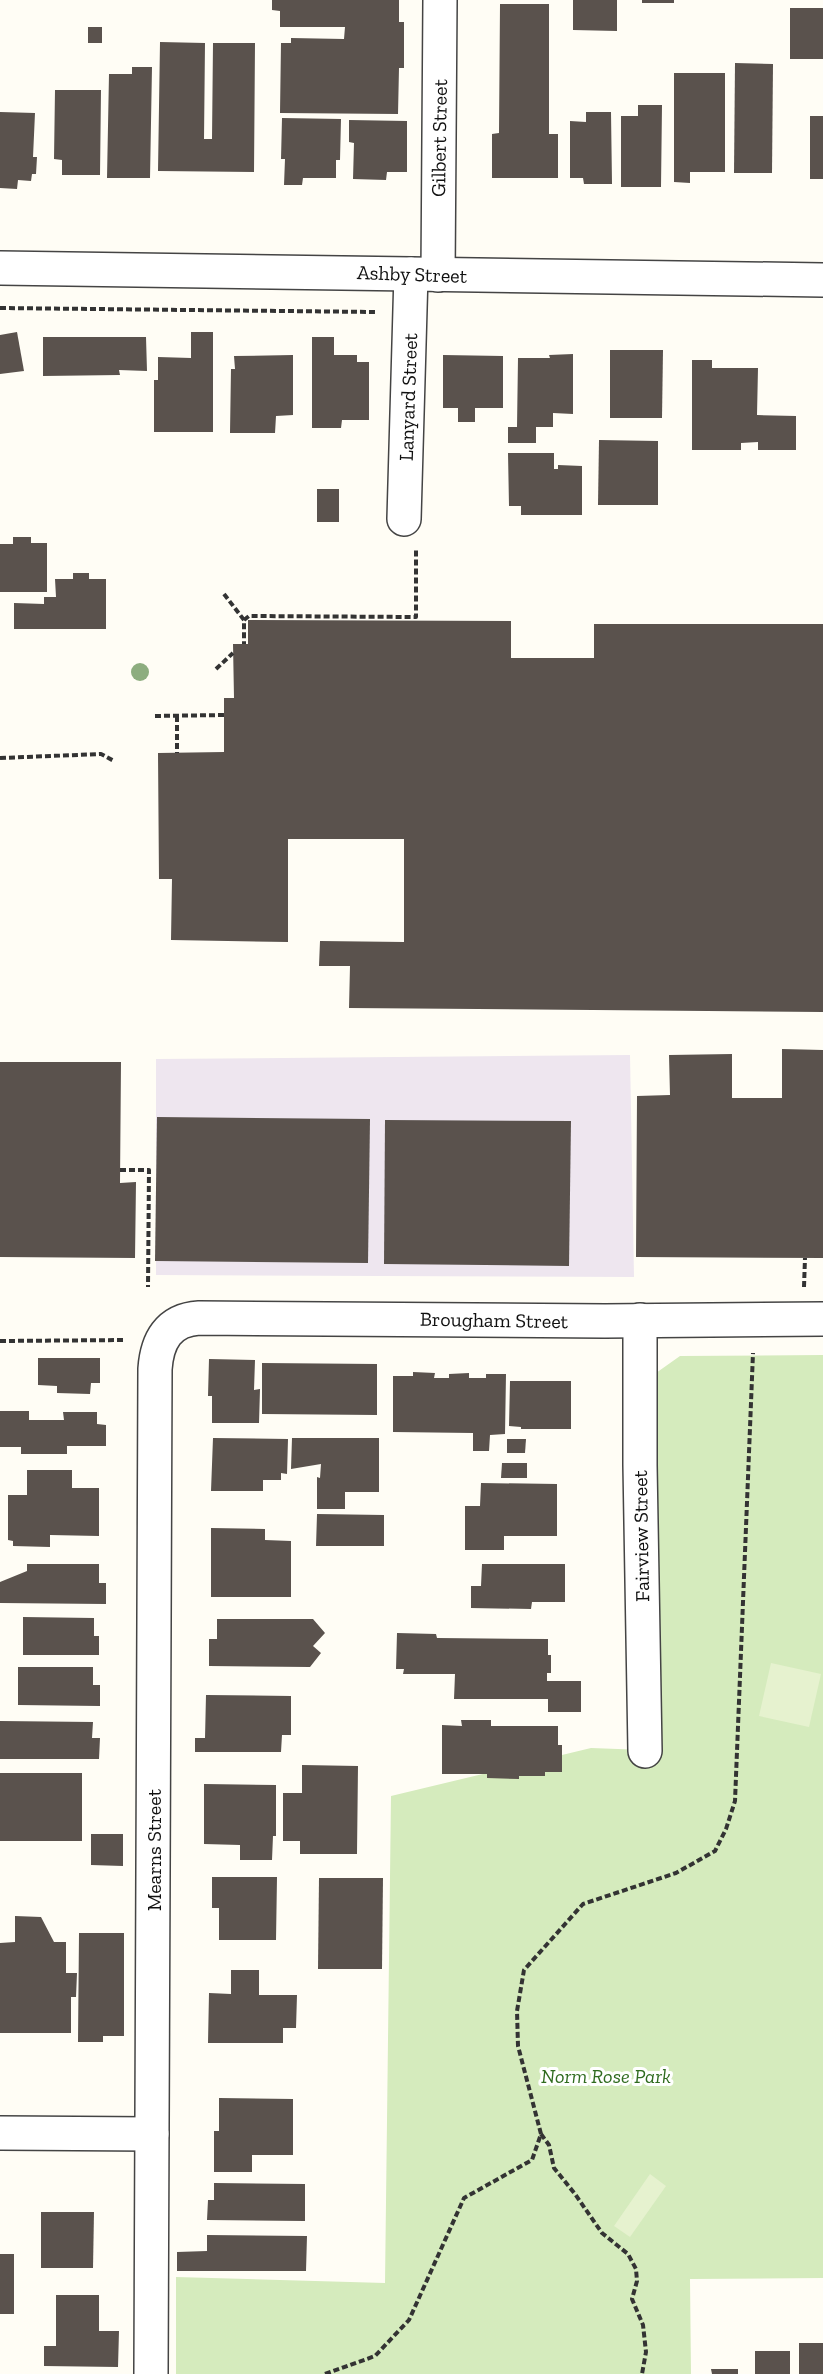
<svg xmlns="http://www.w3.org/2000/svg" width="823" height="2374" viewBox="0 0 823 2374" font-family="'Zilla Slab',serif">
	<rect width="100%" height="100%" fill="#fffdf5"/>
	<!-- industrial -->
	<polygon fill="#eee6ef" points="630,1055 634,1277 156,1275 156,1059"/>
	<!-- green -->
	<polygon fill="#d5ebbd" points="823,1355 823,2278 690,2279 691,2374 176,2374 176,2277 385,2283 391,1796 591,1748 645,1750 656,1373 680,1356"/>
	<!-- pitch -->
	<g fill="#e6f2cf">
		<polygon points="771,1663 821,1674 809,1727 759,1716"/>
		<polygon points="650,2174 666,2186 630,2237 614,2226"/>
	</g>
	<!-- building -->
	<g fill="#5a524d">
		<polygon points="272,0 399,0 399,22 404,22 404,68 399,68 398,114 280,113 281,43 291,43 291,38 344,39 345,27 280,27 280,11 272,10"/>
		<polygon points="573,0 617,0 617,31 573,30"/>
		<rect x="642" y="0" width="32" height="3"/>
		<polygon points="500,4 549,4 549,134 558,134 558,178 492,178 492,134 499,133"/>
		<rect x="790" y="8" width="33" height="51"/>
		<rect x="88" y="27" width="14" height="16"/>
		<polygon points="160,42 205,43 204,139 212,139 213,43 255,43 254,172 158,171"/>
		<polygon points="735,63 773,64 772,173 734,173"/>
		<polygon points="132,67 152,67 150,178 107,178 109,74 132,74"/>
		<polygon points="674,73 725,73 725,172 690,172 690,183 674,182"/>
		<polygon points="55,90 101,90 100,175 62,175 62,160 54,159"/>
		<polygon points="638,105 662,105 661,187 621,187 621,116 638,116"/>
		<polygon points="0,112 35,113 33,157 37,157 36,174 32,174 31,181 18,180 17,189 0,188"/>
		<polygon points="586,112 611,112 612,184 584,184 583,178 570,178 570,121 586,122"/>
		<rect x="810" y="116" width="13" height="63"/>
		<polygon points="282,118 341,119 340,160 336,160 336,178 303,178 302,185 284,185 285,159 281,159"/>
		<polygon points="349,120 407,121 407,172 387,172 386,180 353,179 354,143 349,142"/>
		<polygon points="17,332 24,371 0,374 0,335"/>
		<polygon points="191,332 213,332 213,432 154,432 154,380 158,380 158,357 191,358"/>
		<polygon points="43,337 146,337 147,371 119,370 120,375 43,376"/>
		<polygon points="312,337 334,337 334,355 357,355 357,362 369,362 369,420 342,420 341,428 312,428"/>
		<polygon points="610,350 663,350 662,418 610,418"/>
		<polygon points="573,354 573,414 553,413 553,427 536,427 536,443 508,443 508,427 517,427 518,358 550,358 549,355"/>
		<polygon points="293,355 293,415 276,416 275,433 230,433 231,369 235,369 234,356"/>
		<polygon points="443,355 503,356 503,408 475,408 475,422 458,422 458,408 443,408"/>
		<polygon points="692,360 712,360 712,368 758,368 757,415 796,416 796,450 758,450 758,442 741,443 741,450 692,450"/>
		<polygon points="599,440 658,441 658,505 598,505"/>
		<polygon points="508,453 554,453 554,469 558,469 558,465 582,466 582,515 521,515 521,506 509,506"/>
		<rect x="317" y="489" width="22" height="33"/>
		<polygon points="13,537 31,537 31,543 47,543 47,592 0,592 0,544 13,544"/>
		<polygon points="73,573 89,573 89,579 106,579 106,629 14,629 14,603 44,604 44,597 56,597 55,579 73,579"/>
		<polygon points="248,620 511,621 511,658 594,658 594,624 823,624 823,1012 349,1008 350,966 319,966 320,941 404,942 404,839 288,839 288,942 171,940 172,879 159,879 158,753 224,752 224,698 234,698 233,644 248,644"/>
		<polygon points="782,1049 823,1050 823,1258 636,1257 637,1096 670,1095 669,1055 732,1054 732,1098 782,1098"/>
		<polygon points="0,1062 121,1062 120,1183 136,1182 135,1258 0,1257"/>
		<polygon points="157,1117 370,1119 368,1263 155,1261"/>
		<polygon points="385,1120 571,1121 569,1266 384,1264"/>
		<polygon points="38,1358 100,1358 100,1383 91,1383 90,1394 57,1393 57,1386 38,1385"/>
		<polygon points="209,1359 255,1360 254,1390 260,1389 259,1423 212,1423 212,1396 208,1396"/>
		<polygon points="262,1363 377,1364 377,1415 262,1414"/>
		<polygon points="413,1372 435,1373 434,1378 449,1378 449,1374 469,1373 469,1378 486,1378 486,1374 506,1374 505,1434 490,1435 489,1451 473,1451 473,1433 393,1432 393,1376 413,1376"/>
		<polygon points="510,1381 571,1381 571,1429 521,1429 521,1427 509,1426"/>
		<polygon points="0,1411 29,1411 29,1420 64,1420 63,1412 97,1412 97,1424 106,1425 106,1446 67,1446 67,1454 21,1454 21,1447 0,1447"/>
		<polygon points="213,1438 288,1439 287,1474 281,1473 281,1480 263,1480 263,1491 211,1491"/>
		<polygon points="292,1438 379,1438 379,1492 345,1492 345,1509 317,1509 317,1477 320,1478 321,1464 291,1469"/>
		<polygon points="507,1439 526,1439 525,1453 507,1453"/>
		<polygon points="502,1463 527,1463 527,1478 501,1478"/>
		<polygon points="27,1470 72,1470 72,1488 99,1488 99,1536 50,1535 50,1547 13,1546 13,1541 8,1540 8,1495 27,1495"/>
		<polygon points="481,1483 557,1484 557,1536 504,1536 504,1550 465,1550 465,1506 480,1506"/>
		<polygon points="317,1514 384,1515 384,1546 316,1546"/>
		<polygon points="211,1528 265,1529 265,1540 291,1541 291,1597 211,1597"/>
		<polygon points="27,1564 99,1564 99,1583 106,1583 106,1604 0,1603 0,1582 27,1571"/>
		<polygon points="482,1564 565,1564 565,1602 532,1602 531,1609 471,1608 471,1586 481,1586"/>
		<polygon points="23,1617 94,1618 94,1636 99,1636 99,1655 23,1655"/>
		<polygon points="217,1619 313,1619 325,1633 313,1646 321,1653 310,1667 209,1666 209,1639 217,1639"/>
		<polygon points="397,1633 436,1634 437,1638 548,1639 548,1655 551,1655 551,1673 547,1673 547,1681 581,1681 581,1712 548,1712 548,1699 454,1699 455,1674 403,1674 404,1669 396,1669"/>
		<polygon points="18,1667 93,1667 93,1685 100,1685 100,1706 18,1705"/>
		<polygon points="206,1695 291,1696 291,1735 282,1735 281,1752 195,1752 195,1738 205,1738"/>
		<polygon points="461,1720 491,1720 491,1726 558,1726 558,1745 562,1745 562,1772 545,1772 545,1776 519,1776 519,1779 487,1778 487,1774 442,1774 442,1725 462,1726"/>
		<polygon points="0,1721 93,1722 92,1738 100,1738 99,1759 0,1759"/>
		<polygon points="302,1765 358,1766 357,1854 300,1854 300,1841 283,1841 283,1793 302,1793"/>
		<rect x="0" y="1773" width="82" height="68"/>
		<polygon points="204,1784 276,1785 276,1836 273,1836 272,1860 240,1860 240,1845 204,1844"/>
		<polygon points="91,1834 123,1834 123,1866 91,1865"/>
		<polygon points="212,1877 277,1877 276,1940 219,1940 219,1908 212,1908"/>
		<polygon points="319,1878 383,1878 382,1969 318,1969"/>
		<polygon points="15,1916 41,1917 54,1942 66,1942 66,1973 77,1973 76,1997 71,1997 71,2033 0,2033 0,1943 15,1942"/>
		<polygon points="79,1933 124,1933 124,2036 103,2036 103,2042 78,2042"/>
		<polygon points="231,1970 259,1970 259,1995 297,1995 296,2028 283,2028 283,2043 208,2043 209,1993 231,1994"/>
		<polygon points="219,2098 293,2099 293,2155 252,2155 252,2172 214,2172 214,2131 219,2131"/>
		<polygon points="214,2183 305,2184 305,2221 207,2220 208,2200 214,2200"/>
		<polygon points="41,2212 94,2212 93,2268 41,2268"/>
		<polygon points="207,2235 307,2236 306,2271 177,2271 177,2252 207,2251"/>
		<rect x="0" y="2254" width="14" height="60"/>
		<polygon points="56,2295 99,2295 99,2331 119,2331 118,2367 44,2366 44,2346 56,2346"/>
		<rect x="799" y="2343" width="24" height="31"/>
		<rect x="755" y="2351" width="35" height="23"/>
		<polygon points="711,2369 738,2369 738,2374 712,2374"/>
	</g>
	<g fill="none" stroke-linecap="round" stroke-linejoin="round">
		<defs>
			<g id="minor">
				<path d="M0 268C274 270 549 278 823 280"/>
				<polyline points="438,275 440,0"/>
				<polyline points="404,519 411,274"/>
				<polyline points="640,1320 640,1465 645,1751"/>
				<polyline points="0,2133 152,2134"/>
				<path d="M151 2374 155 1369C157 1341 168 1320 199 1318L605 1321 823 1319"/>
			</g>
		</defs>
		<!-- minor casing -->
		<use href="#minor" stroke="#444" stroke-width="36"/>
		<!-- path -->
		<g stroke="#333" stroke-width="4" stroke-dasharray="6 3" stroke-linecap="butt">
			<polyline points="0,308 377,312"/>
			<polyline points="224,594 244,620 244,644"/>
			<polyline points="244,620 249,616 416,617 416,549"/>
			<polyline points="216,669 233,653"/>
			<polyline points="155,716 224,715"/>
			<polyline points="177,716 177,753"/>
			<polyline points="0,758 101,754 114,761"/>
			<polyline points="120,1170 149,1170 148,1287"/>
			<polyline points="804,1287 805,1258"/>
			<polyline points="0,1341 125,1340"/>
			<polyline points="541,2134 549,2145 554,2168 575,2194 602,2233 628,2254 636,2269 637,2281 632,2299 643,2325 646,2352 642,2374"/>
			<polyline points="325,2374 375,2356 409,2320 464,2198 532,2160 541,2134 518,2046 517,2011 524,1970 583,1904 676,1873 715,1851 726,1829 735,1801 753,1353"/>
		</g>
		<!-- minor -->
		<use href="#minor" stroke="#fff" stroke-width="33"/>
	</g>
	<!-- trees -->
	<circle fill="#8dad7f" cx="140" cy="672" r="9"/>
	<g text-anchor="middle" stroke-width="6" stroke-linejoin="round" paint-order="stroke">
		<!-- street labels -->
		<g font-size="20" fill="#111" stroke="#fff">
			<text transform="translate(439 138) rotate(-89)" y="7">Gilbert Street</text>
			<text transform="translate(412 274) rotate(2)" y="7">Ashby Street</text>
			<text transform="translate(408 397) rotate(-88)" y="7">Lanyard Street</text>
			<text transform="translate(494 1320) rotate(1)" y="7">Brougham Street</text>
			<text transform="translate(641 1536) rotate(-91)" y="7">Fairview Street</text>
			<text transform="translate(154 1850) rotate(-90)" y="7">Mearns Street</text>
		</g>
		<!-- park labels -->
		<g font-size="20" font-style="italic" fill="#2f6b1f" stroke="#fff">
			<text x="606" y="2083">Norm Rose Park</text>
		</g>
	</g>
</svg>
